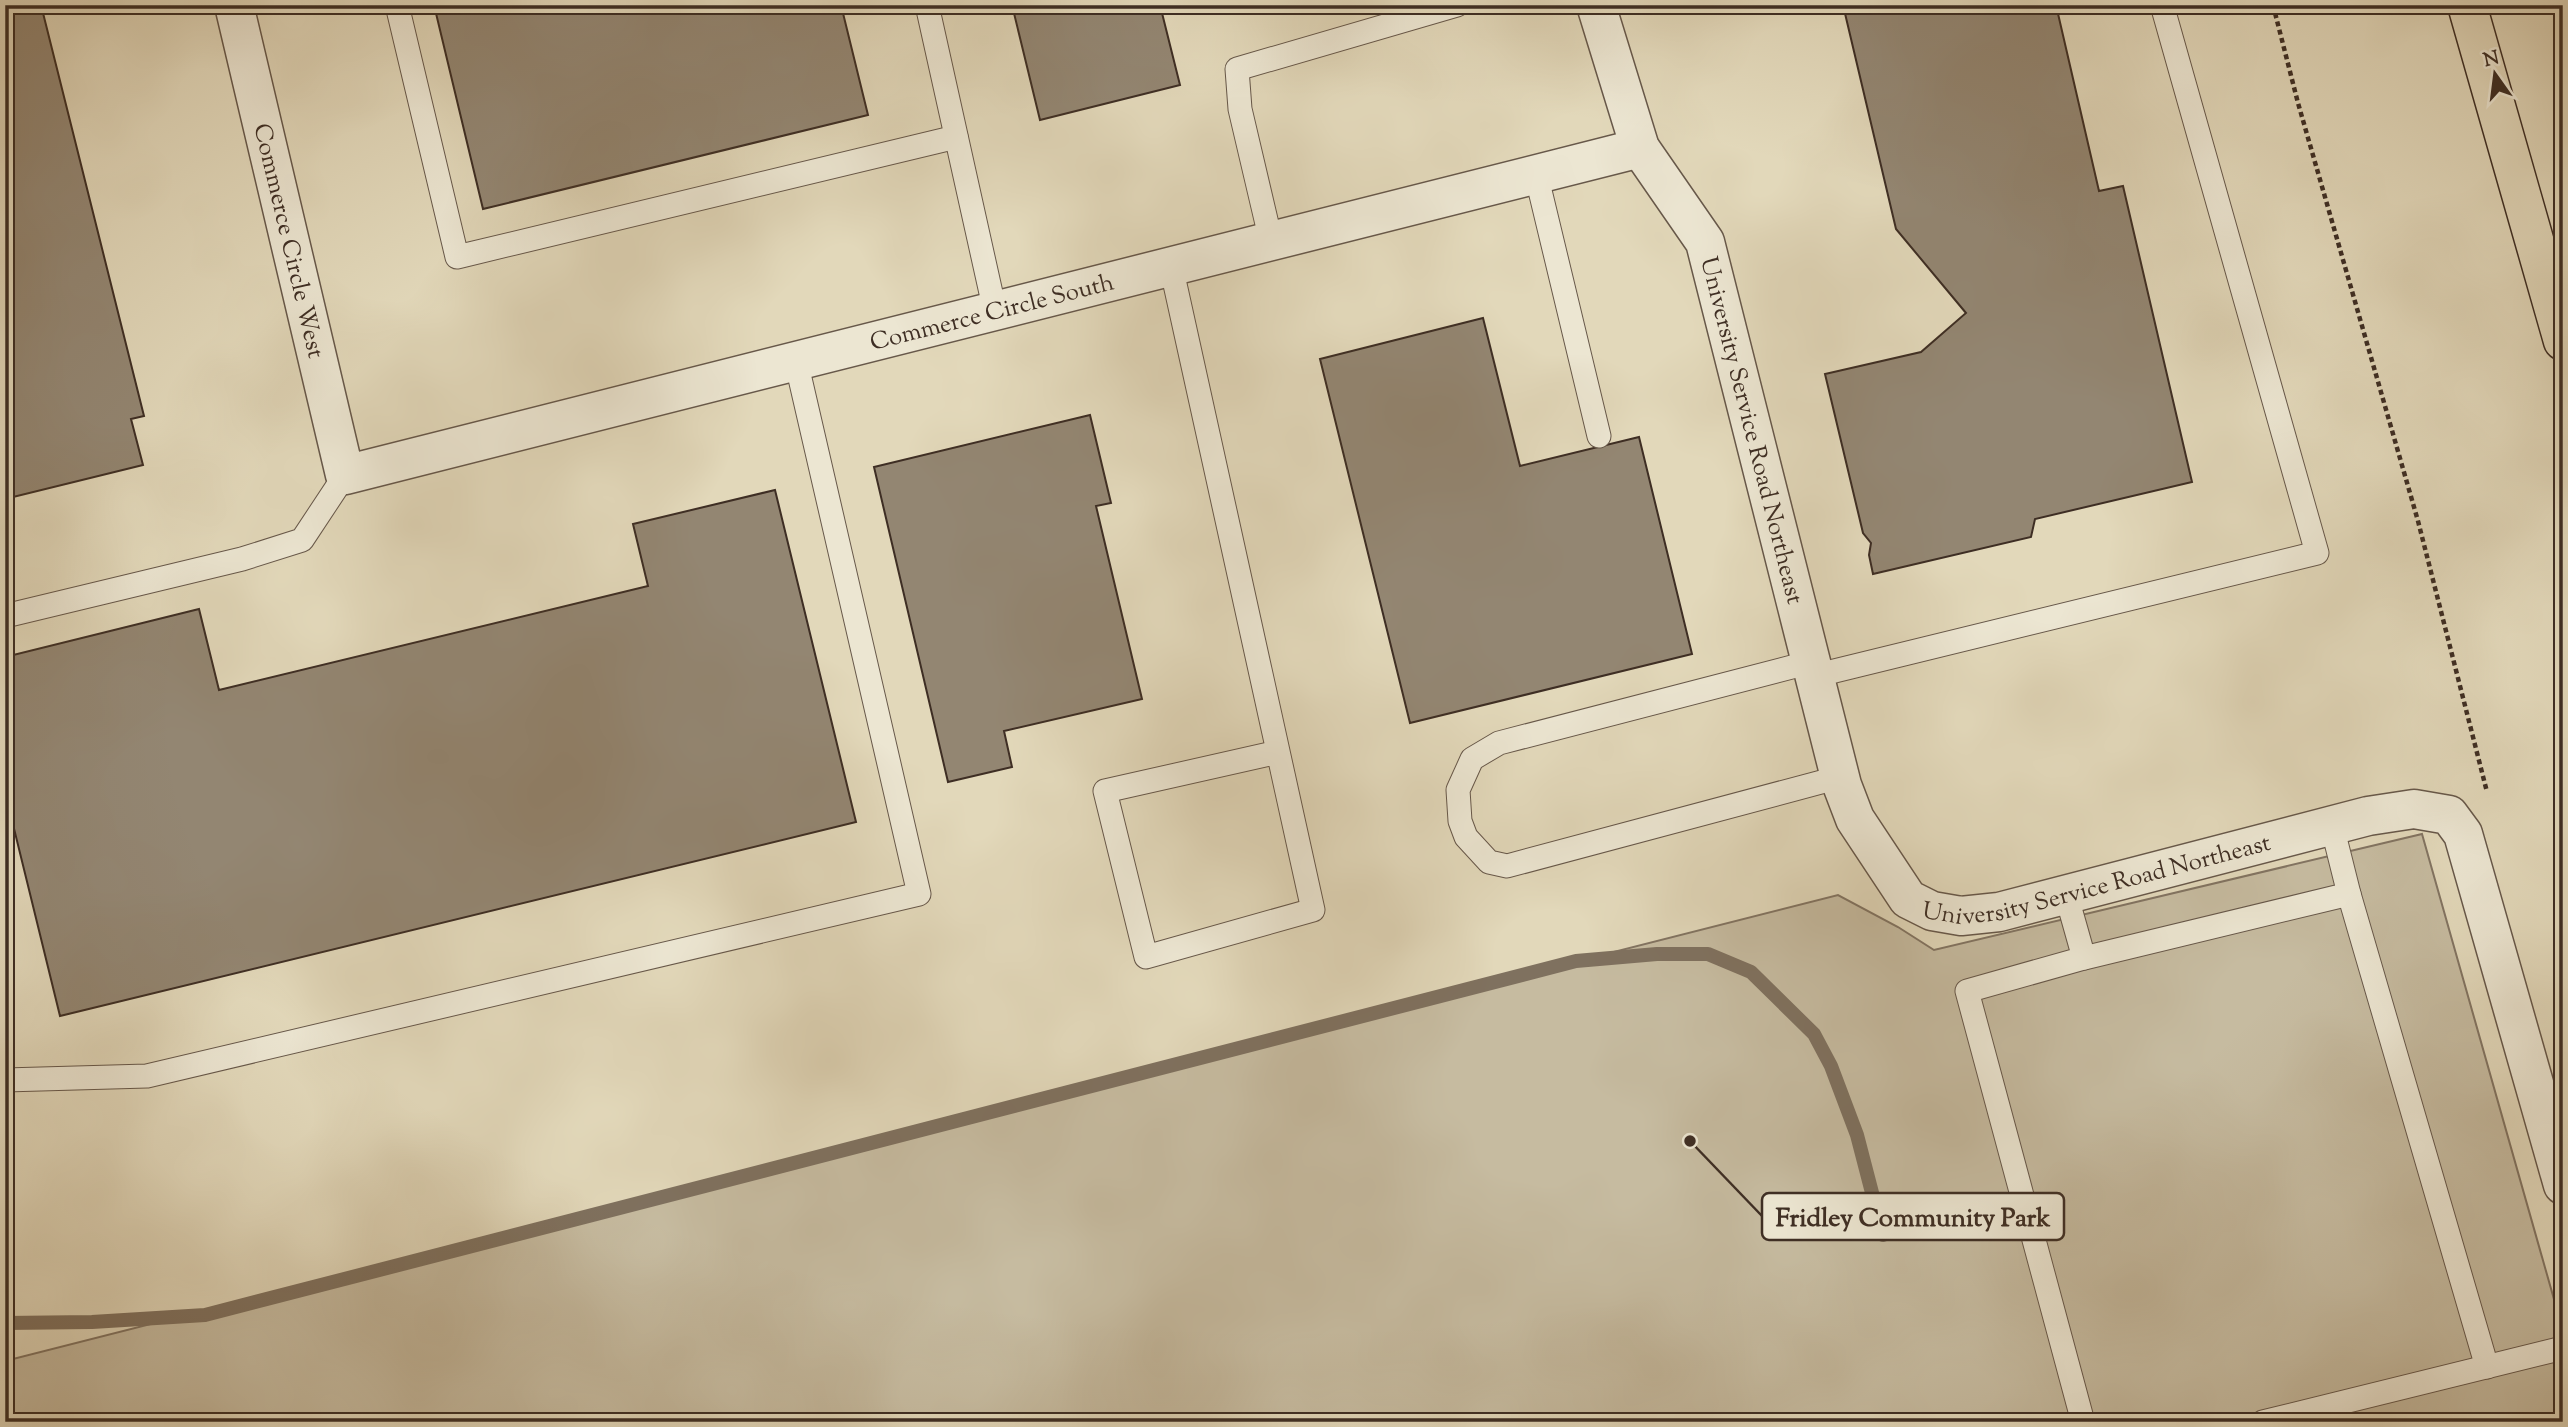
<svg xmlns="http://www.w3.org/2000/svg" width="2568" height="1427" viewBox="0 0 2568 1427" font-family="'Sorts Mill Goudy',serif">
	<rect width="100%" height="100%" fill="#e2d8ba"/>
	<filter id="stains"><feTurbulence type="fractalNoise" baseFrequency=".00286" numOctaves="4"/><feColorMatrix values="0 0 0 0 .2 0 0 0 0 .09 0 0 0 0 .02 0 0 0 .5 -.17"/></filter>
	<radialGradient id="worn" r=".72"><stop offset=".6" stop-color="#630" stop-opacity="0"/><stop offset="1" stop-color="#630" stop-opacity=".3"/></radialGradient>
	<!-- green -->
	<polygon fill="#c6bba0" stroke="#827462" stroke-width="2" points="2422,834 2563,1331 2563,1422 5,1422 5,1361 1838,895 1898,927 1934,950"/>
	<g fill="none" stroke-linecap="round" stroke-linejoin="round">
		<!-- stream -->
		<polyline stroke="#7f715f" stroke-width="14" points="5,1323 92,1322 205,1315 1576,961 1657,954 1708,954 1751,972 1814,1034 1831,1066 1857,1135 1883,1235"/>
	</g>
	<!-- building -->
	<g fill="#938672" stroke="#3e2e24" stroke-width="2">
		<polygon points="5,5 41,5 144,416 131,419 143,465 5,499"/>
		<polygon points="434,5 841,5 868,115 483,209"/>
		<polygon points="1012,5 1160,5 1180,85 1040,120"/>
		<polygon points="1843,5 2056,5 2099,191 2123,186 2192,482 2035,519 2031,537 1873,574 1869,555 1871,543 1863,533 1825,374 1921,352 1966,313 1896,229"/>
		<polygon points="1483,318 1520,466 1639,437 1692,654 1410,723 1320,359"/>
		<polygon points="1090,415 1111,503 1096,506 1142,699 1004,731 1012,767 948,782 874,467"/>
		<polygon points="775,490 856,822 60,1016 5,792 5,657 199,609 219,690 648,586 633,524"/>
	</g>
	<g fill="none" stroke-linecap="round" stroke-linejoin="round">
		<defs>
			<g id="service">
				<polyline points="397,5 457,257 956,137"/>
				<polyline points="927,5 995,311"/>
				<polyline points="1536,174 1599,436"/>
				<polyline points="1271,241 1240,109 1237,69 1457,5"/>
				<polyline points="1171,266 1313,910 1146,957 1105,791 1278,752"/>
				<polyline points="5,616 242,559 302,540 345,475"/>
				<polyline points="1811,662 1499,743 1472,759 1458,790 1460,821 1466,837 1489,862 1507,866 1840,777"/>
				<polyline points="1814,676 2317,553 2162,5"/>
				<polyline points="2066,894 2084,958 1967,991 2083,1422"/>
				<polyline points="2349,894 2487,1367"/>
				<polyline points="2084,958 2349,894 2332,826"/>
				<polyline points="5,1080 147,1076 919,894 796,361"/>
				<polyline points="2263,1422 2563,1348"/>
			</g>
			<g id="minor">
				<path id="s1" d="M234 5 345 475 1640 148"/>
			</g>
			<g id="tertiary">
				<path id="s2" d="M1596 5 1640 148 1705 242 1842 785 1855 819 1908 899 1932 911 1961 916 1999 912 2368 816 2414 809 2449 815 2463 834 2563 1185"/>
			</g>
			<polyline id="primary" points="2467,5 2563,341"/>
		</defs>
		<!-- service casing -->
		<use href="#service" stroke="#67584a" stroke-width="25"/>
		<!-- minor casing -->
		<use href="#minor" stroke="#67584a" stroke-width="41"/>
		<!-- tertiary casing -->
		<use href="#tertiary" stroke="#67584a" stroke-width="41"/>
		<!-- primary casing -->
		<use href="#primary" stroke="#3e2e24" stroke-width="41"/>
		<!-- path -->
		<polyline stroke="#3e2e24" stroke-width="4.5" stroke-dasharray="5 3.5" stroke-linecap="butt" points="2273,5 2298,103 2418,521 2487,792"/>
		<!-- service -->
		<use href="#service" stroke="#ece6d2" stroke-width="23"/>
		<!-- minor -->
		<use href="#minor" stroke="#ece6d2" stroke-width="38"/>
		<!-- tertiary -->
		<use href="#tertiary" stroke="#ece6d2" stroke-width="38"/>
		<!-- primary -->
		<use href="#primary" stroke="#e2d8ba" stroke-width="38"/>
	</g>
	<g text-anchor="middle" stroke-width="6" stroke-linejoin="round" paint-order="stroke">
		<!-- street labels -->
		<g font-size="24" fill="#3e2e24" stroke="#ece6d2">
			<text dy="8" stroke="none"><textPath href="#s1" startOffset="242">Commerce Circle West</textPath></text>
			<text dy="8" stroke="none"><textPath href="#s1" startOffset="1150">Commerce Circle South</textPath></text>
			<text dy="8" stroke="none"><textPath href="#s2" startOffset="458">University Service Road Northeast</textPath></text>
			<text dy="8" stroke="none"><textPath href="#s2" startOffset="1152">University Service Road Northeast</textPath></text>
		</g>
	</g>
	<!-- callouts -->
	<path fill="none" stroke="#3e2e24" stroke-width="2.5" d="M1690 1141L1762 1216"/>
	<circle fill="#3e2e24" stroke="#ece6d2" stroke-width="2.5" cx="1690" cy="1141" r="7"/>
	<rect fill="#ece6d2" stroke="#3e2e24" stroke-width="2.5" x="1762" y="1193" width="302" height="47" rx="7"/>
	<g font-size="26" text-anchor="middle" font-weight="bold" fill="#3e2e24">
		<text x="1913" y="1226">Fridley Community Park</text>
	</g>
	<!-- margin -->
	<rect width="2568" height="1427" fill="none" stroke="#e2d8ba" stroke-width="28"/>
	<rect x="7" y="7" width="2554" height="1413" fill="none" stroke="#3e2e24" stroke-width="3.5"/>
	<rect x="14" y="14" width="2540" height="1399" fill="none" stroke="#3e2e24" stroke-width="2"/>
	<!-- north arrow -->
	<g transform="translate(2495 74) rotate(346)" stroke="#ece6d2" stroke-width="5" paint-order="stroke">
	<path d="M0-5L12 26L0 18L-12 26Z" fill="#3e2e24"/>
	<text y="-10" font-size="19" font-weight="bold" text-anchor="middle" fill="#3e2e24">N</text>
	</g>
	<rect width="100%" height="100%" filter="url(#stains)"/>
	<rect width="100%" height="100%" fill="url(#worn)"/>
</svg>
